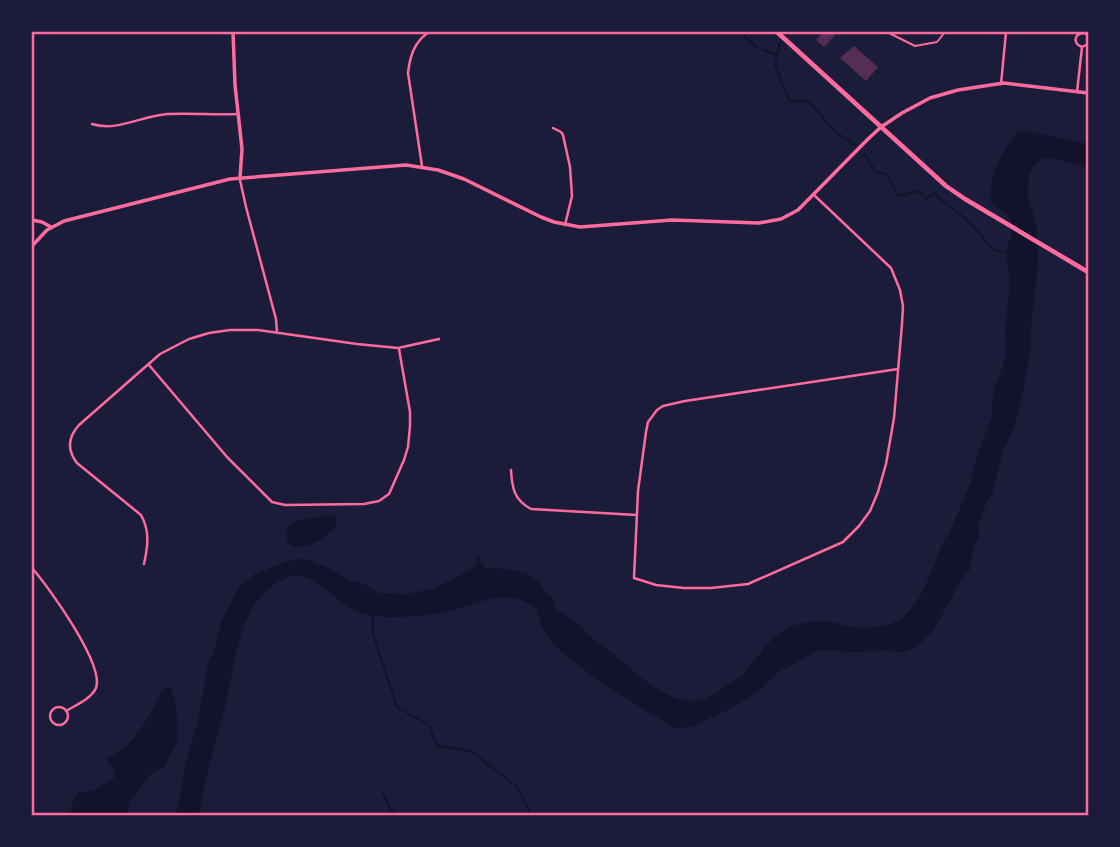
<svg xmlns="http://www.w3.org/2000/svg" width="1120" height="847" viewBox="0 0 1120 847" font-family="Cabin,sans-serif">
	<rect width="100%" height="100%" fill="#1b1b3a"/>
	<!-- water -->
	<g fill="#12122b">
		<path d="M1027 131 1088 144V168L1051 158 1042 159 1036 163 1029 173 1028 198 1037 226 1038 261 1031 328V344L1024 386 1015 425 1003 451 993 491 984 508 979 524V537L974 544 970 569 961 580 934 630 917 647 904 652 885 651 846 652 832 649 817 651 777 673 765 684 761 690 726 711 691 727 673 728 596 679 557 648 542 627 536 608C505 587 486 602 455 609 436 614 416 617 397 617 382 618 363 615 350 608 333 599 318 576 296 576 288 576 279 581 272 586 237 611 235 668 225 707 219 731 211 755 206 779 203 791 203 806 198 815L176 816 185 766 198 721 208 665 216 644 221 622 239 587 255 574 285 562 300 559 308 560 328 568 352 582 362 583 379 593 405 594 434 589 470 570 477 564 476 554 485 568 507 569 525 573 539 581 546 593 554 600 555 609C564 614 574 619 581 627 585 631 587 635 592 638 602 646 612 652 622 661 638 675 661 696 684 700 701 703 710 697 723 688 728 684 735 682 740 677 757 662 767 637 788 628 799 623 813 621 825 621 832 621 838 624 845 626 863 629 887 629 902 618 924 601 933 565 944 540L949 534 971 482 976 459 992 416V401L996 382 1003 366 1006 354 1005 330 1010 284 1006 253 1008 242 1011 240 1012 222 1006 214 991 202C989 173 1001 155 1016 133Z"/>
		<path d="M330 515 335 516 337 524C330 537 302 554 288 543L286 532 288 527 296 521Z"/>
		<path d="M170 686 176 702 178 740 164 767 151 774 129 803 128 809 129 815H54L53 813H69L71 811 74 797 78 793 93 791 114 778 115 772 106 759C127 750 140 732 151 712 158 701 157 693 170 686Z"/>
	</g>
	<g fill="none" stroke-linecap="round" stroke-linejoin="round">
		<!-- stream -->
		<g stroke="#12122b" stroke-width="2">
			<polyline points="678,32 687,32"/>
			<polyline points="723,32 742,34 756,47"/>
			<polyline points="764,50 777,55 775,65 789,101 808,101 836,132 855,145"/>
			<polyline points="777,55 780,43"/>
			<polyline points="864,154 876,172 887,174 898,196 919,191 926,199 933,193 967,220 994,250 1006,252"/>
			<polyline points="373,613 373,634 397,707 429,725 437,746 471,751 516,786 532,816"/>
			<polyline points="383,793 388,805 396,816"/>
		</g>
	</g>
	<!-- building -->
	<g fill="#542f53">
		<polygon points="823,32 836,32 834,33 835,35 824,47 816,40"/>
		<polygon points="854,46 878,67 866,81 840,58"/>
	</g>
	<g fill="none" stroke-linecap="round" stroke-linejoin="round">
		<!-- path -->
		<polyline stroke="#ff6b9d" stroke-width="2" points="887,32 915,46 937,42 945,32"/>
		<!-- minor -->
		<g stroke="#ff6b9d" stroke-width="2.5">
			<path d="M1088 36 1085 33C1074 33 1072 43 1082 47L1088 44"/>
			<polyline points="1001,84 1006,32"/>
			<polyline points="1077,92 1082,47"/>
			<path d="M92 124C117 132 141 116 167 114 191 113 215 115 238 114"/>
			<polyline points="553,128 561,132 563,135 570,167 572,196 565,225"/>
			<path d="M422 166 408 73C410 56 414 42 429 32"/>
			<polyline points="240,180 246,207 276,319 277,333"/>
			<polyline points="814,195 891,268 900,290 903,306 902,324 894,418 886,464 878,492 870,511 859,526 843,542 748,584 711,588 684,588 656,585 634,578 638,491 646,432 648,422 657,410 663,406 685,401 898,369"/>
			<polyline points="149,365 227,457 272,502 285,505 364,504 379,501 389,494 404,460 408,447 410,426 410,412 399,349"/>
			<path d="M511 470C512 488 514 500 531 509L637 515"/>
			<path d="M144 564C148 546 150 531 141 515L77 463C67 450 68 437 79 425L160 354 189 339 209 333 230 330H258L357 344 398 348 439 339"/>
			<path d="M32 568C48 586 105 665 96 688 91 699 76 705 66 711"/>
			<circle cx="59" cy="716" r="9"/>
		</g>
		<!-- tertiary -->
		<g stroke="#ff6b9d" stroke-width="3.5">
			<polyline points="233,32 235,85 242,149 240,178"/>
			<polyline points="32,220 42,222 51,227"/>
			<polyline points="32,246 47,230 64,221 230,179 406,165 438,170 464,179 541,217 554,222 580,227 672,220 759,223 781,219 798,210 868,139 881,127 902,113 930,98 958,90 1004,83 1088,93"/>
		</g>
		<!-- primary -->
		<polyline stroke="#ff6b9d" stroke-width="4.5" points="777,32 946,186 965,199 1088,272"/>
	</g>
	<!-- border -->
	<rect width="1120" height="847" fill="none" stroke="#1b1b3a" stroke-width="66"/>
	<rect x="33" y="33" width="1054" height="781" fill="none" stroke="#ff6b9d" stroke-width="2.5"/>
</svg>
